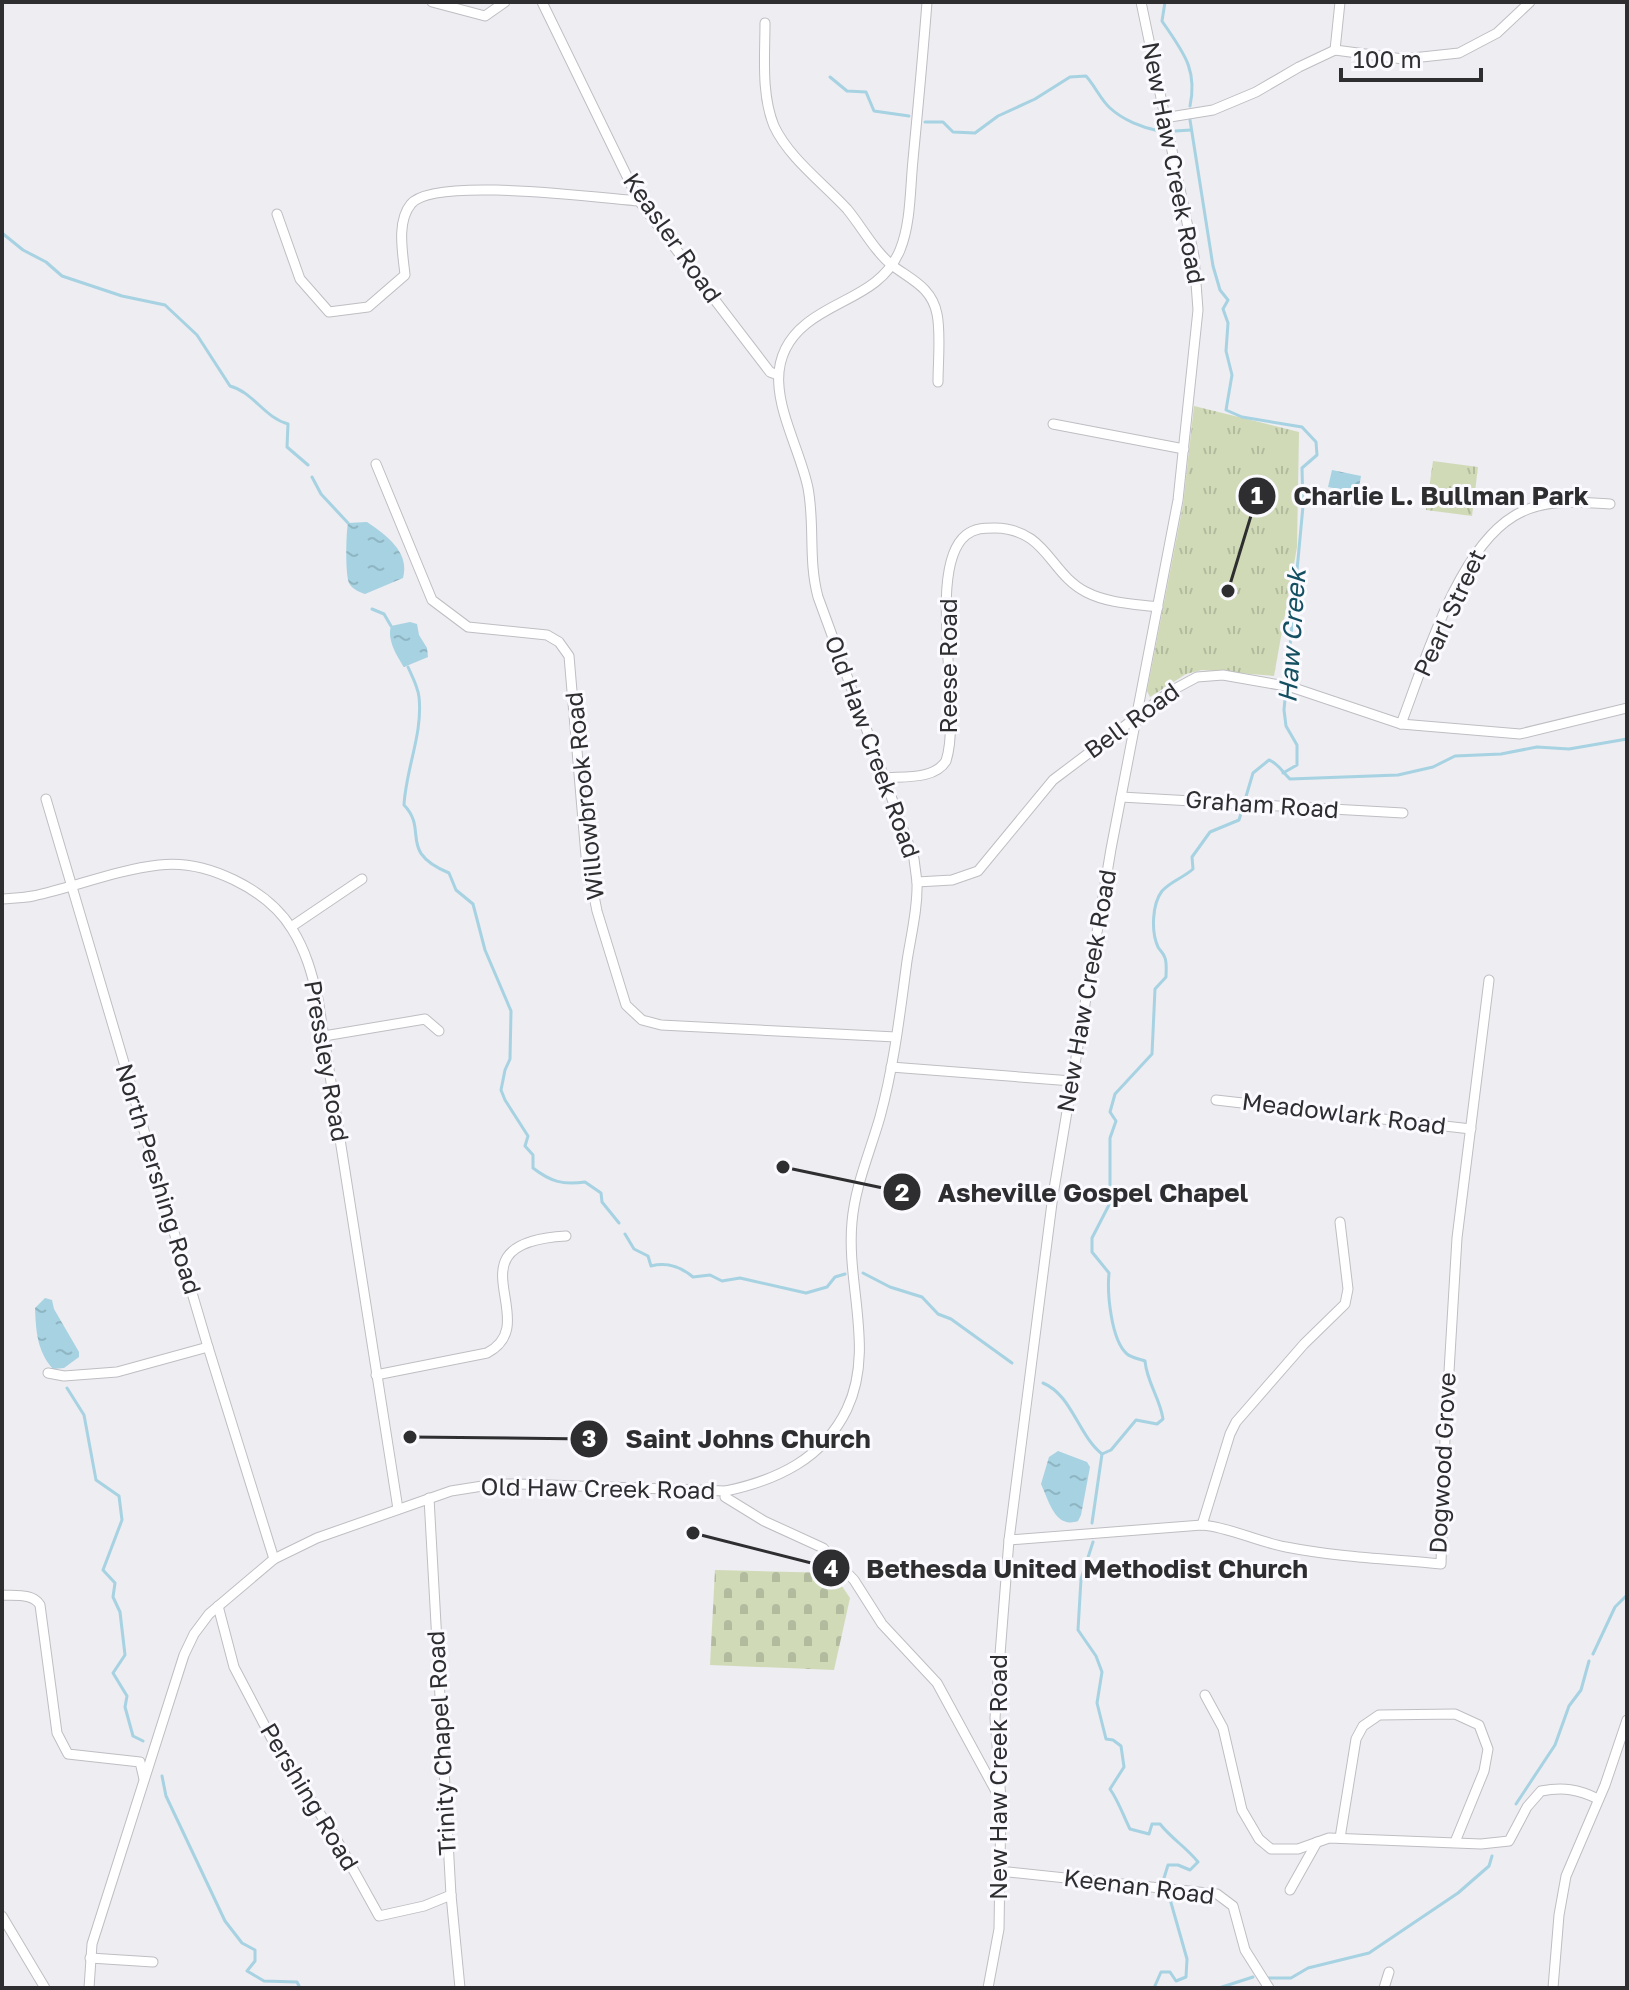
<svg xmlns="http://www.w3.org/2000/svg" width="1629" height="1990" viewBox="0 0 1629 1990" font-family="'Golos Text',sans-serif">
	<defs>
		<pattern id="cemetery-stones" width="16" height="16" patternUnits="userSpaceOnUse" patternTransform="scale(2)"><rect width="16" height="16" fill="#d0dab7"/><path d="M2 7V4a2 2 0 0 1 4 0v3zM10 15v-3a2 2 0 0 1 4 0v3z" fill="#b3bb9e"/></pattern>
		<pattern id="park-tufts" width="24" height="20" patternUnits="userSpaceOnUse" patternTransform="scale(2)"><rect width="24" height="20" fill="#d0dab7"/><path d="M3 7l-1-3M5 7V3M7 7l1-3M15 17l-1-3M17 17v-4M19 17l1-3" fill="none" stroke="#b3bb9e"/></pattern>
		<pattern id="water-ripples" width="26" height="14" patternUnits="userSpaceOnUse" patternTransform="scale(2)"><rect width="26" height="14" fill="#a6d2e2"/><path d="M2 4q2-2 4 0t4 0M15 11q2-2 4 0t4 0" fill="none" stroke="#8fb5c2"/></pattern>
	</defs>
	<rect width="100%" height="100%" fill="#ededf2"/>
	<!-- cemetery -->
	<polygon fill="url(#cemetery-stones)" points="715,1570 833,1573 850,1598 834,1670 710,1665"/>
	<!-- park -->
	<g fill="url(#park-tufts)">
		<polygon points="1194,406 1299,432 1297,547 1274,676 1202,670 1186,674 1150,697 1147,691 1183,505"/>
		<polygon points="1433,461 1478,467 1472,516 1426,510"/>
	</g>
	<!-- water -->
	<g fill="url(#water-ripples)">
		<polygon points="1332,470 1361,476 1358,493 1328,487"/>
		<path d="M367 522C386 535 410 552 403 578L365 594C359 592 352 589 349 583 345 574 346 533 348 523Z"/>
		<path d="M410 622 417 624 419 635 427 648 428 657 404 667C396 655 387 639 391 626Z"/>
		<path d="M45 1298 52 1300 54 1309 79 1352V1357L64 1368 53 1369C37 1351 36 1331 35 1308Z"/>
		<path d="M1058 1451 1087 1462 1090 1467 1081 1515 1078 1521C1055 1529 1049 1501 1041 1484L1049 1457Z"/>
	</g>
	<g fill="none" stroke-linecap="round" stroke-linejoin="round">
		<!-- stream -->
		<g stroke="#a6d2e2" stroke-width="3">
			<path d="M1165 2 1162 21C1182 51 1198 68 1190 106"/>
			<polyline points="830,77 847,91 866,92 874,111 909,116"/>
			<polyline points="1190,120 1213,266 1220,290 1228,300 1223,309 1228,323 1226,351 1232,375 1226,410 1242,417 1302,427 1316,442 1317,455 1302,468 1303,506 1284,710 1286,726 1297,745 1297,765 1283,773"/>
			<path d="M925 122H943L953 132 975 133 998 116 1035 99 1070 77 1086 76C1095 86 1101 100 1110 108 1123 120 1143 128 1159 131"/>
			<polyline points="1175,131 1191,130"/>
			<path d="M2 233 23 250 46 262 62 276 122 296 165 305 197 335 230 386C253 392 265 418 288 424L287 447 308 465"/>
			<polyline points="312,477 321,494 348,523"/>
			<polyline points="372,609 384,614 391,626"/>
			<path d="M408 667C412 676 418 687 419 697 423 734 406 768 404 805 429 831 397 851 449 873L456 890 473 904 485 950 511 1011 510 1059 505 1070 501 1090 505 1100 528 1136 525 1146 533 1155V1168C551 1182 563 1185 585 1182L601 1193 602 1202 619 1223"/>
			<path d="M625 1234 634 1249 648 1256 651 1266C667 1262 681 1267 693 1277L710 1275 722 1281 740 1278 806 1293 827 1287 835 1277 845 1274"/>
			<polyline points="863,1273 890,1287 922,1297 938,1314 951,1319 1012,1363"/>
			<path d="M1043 1383C1072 1395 1078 1435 1102 1454"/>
			<polyline points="67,1388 84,1415 96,1480 119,1496 122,1520 103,1570 115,1583 113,1597 120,1612 125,1655 113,1673 127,1696 125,1707 133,1736 143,1741"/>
			<path d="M1102 1454 1111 1450 1136 1420 1157 1424 1163 1419C1160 1398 1147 1383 1145 1361 1140 1359 1132 1358 1127 1354 1111 1340 1107 1293 1109 1273L1092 1252V1238L1110 1203V1138L1116 1121 1110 1112 1115 1094 1152 1054 1155 989 1166 977C1166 972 1167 963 1165 958 1163 952 1161 952 1158 947 1151 932 1152 904 1162 891 1171 881 1183 878 1193 869L1192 857 1210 832 1239 820 1253 773 1269 760C1279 764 1282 772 1290 779L1398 775 1433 767 1455 756 1501 754 1537 747 1569 749 1627 739"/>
			<polyline points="1092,1523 1102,1454"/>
			<path d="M1093 1542 1081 1579 1078 1630 1096 1656 1102 1672 1097 1703 1106 1739 1113 1740 1121 1746 1124 1767 1110 1789C1119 1802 1123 1815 1130 1829L1149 1834 1152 1824H1160C1172 1839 1186 1847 1198 1862L1190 1870 1178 1865H1168L1164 1878 1187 1959 1186 1977 1176 1981 1170 1972H1161L1154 1988"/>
			<polyline points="1593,1654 1615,1607 1627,1595"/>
			<polyline points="162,1776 166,1796 225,1921 242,1943 255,1950 255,1961 247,1971 264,1981 297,1982 300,1988"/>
			<polyline points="1516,1804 1555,1745 1569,1706 1581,1690 1589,1661"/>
			<polyline points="1266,1978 1291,1978 1308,1968 1369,1953 1458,1893 1489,1866 1492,1856"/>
			<polyline points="1219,1988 1253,1977"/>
		</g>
		<defs>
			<g id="minor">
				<polyline points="432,2 485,16 505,2"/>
				<polyline points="542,2 639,201 770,372 778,375"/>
				<path d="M765 23C765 56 761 94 774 126 789 158 823 183 847 209 862 227 875 252 893 266 912 280 932 288 937 314 941 333 938 362 938 382"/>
				<polyline points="1335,50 1340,2"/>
				<polyline points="1164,118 1213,110 1256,92 1299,67 1335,50 1403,59 1459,53 1497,33 1530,2"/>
				<path d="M277 214 300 279 329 312 368 307 405 275C403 254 396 222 411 204 433 176 599 198 639 201"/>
				<polyline points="1053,424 1184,449"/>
				<polyline points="376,464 432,600 468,627 547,635 559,642 569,656 586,856 597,911 626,1005 642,1020 661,1025 896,1037"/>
				<path d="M1401 724C1424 664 1457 550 1514 516 1543 498 1578 502 1610 504"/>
				<path d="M883 778C903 776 934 780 946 761 963 710 925 568 966 535 975 528 984 528 995 528 1047 529 1049 573 1086 592 1107 603 1134 604 1158 607"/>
				<polyline points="1121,797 1403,813"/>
				<polyline points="46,799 208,1347 274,1559"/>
				<polyline points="917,882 952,880 978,871 1053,780 1171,691 1197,677 1223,675 1291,687 1401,724 1520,734 1627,708"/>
				<path d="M2 899C12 898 23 898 33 896 75 887 116 870 159 865 206 859 267 889 292 929 306 951 312 974 318 999L398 1509"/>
				<polyline points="291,927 362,879"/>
				<polyline points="324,1036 425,1019 439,1031"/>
				<polyline points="891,1067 1072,1081"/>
				<polyline points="1216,1100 1471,1129"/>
				<polyline points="48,1373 64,1376 117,1372 208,1347"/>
				<path d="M376 1375 487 1353C547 1322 444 1243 566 1236"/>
				<polyline points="726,1491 725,1497 764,1521 823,1548 854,1580 882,1624 937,1683 998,1795"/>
				<polyline points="429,1498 451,1895 460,1988"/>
				<polyline points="1202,1525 1230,1434 1236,1422 1304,1344 1345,1304 1348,1289 1340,1222"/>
				<path d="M1009 1540 1202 1525C1229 1527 1258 1542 1286 1547 1337 1557 1390 1559 1441 1564L1445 1438 1457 1238 1489 980"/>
				<path d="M2 1595C15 1596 33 1593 40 1605L57 1733 68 1754 140 1762 144 1779"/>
				<polyline points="218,1606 234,1667 276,1747 334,1835 379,1916 424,1906 451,1895"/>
				<path d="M1205 1695 1223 1728 1242 1810 1259 1839 1271 1849H1298L1329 1838 1481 1844 1509 1841 1527 1807 1541 1791C1563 1787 1578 1789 1598 1799"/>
				<polyline points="1340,1838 1356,1739 1363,1726 1379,1715 1455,1714 1479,1725 1488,1749 1484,1771 1455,1842"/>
				<polyline points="999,1871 1217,1894 1233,1906 1245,1950 1269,1988"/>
				<polyline points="1290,1890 1317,1842"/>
				<polyline points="2,1916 45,1988"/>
				<polyline points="90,1958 153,1962"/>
				<path d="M89 1988 92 1944 184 1655 194 1634 209 1614 274 1559 317 1538 451 1491 495 1484H519L726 1491C777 1480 823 1459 847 1409 875 1350 846 1284 852 1222 855 1186 870 1152 880 1117 894 1066 900 1013 907 961 911 935 918 908 917 882L914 859 818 597C808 560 815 525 808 488 797 434 749 370 806 324 838 298 882 293 900 250 911 223 910 189 913 160 918 107 923 55 927 2"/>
				<polyline points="988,1988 999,1929 1001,1800 995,1718 1009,1540 1053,1195 1111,849 1178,500 1198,310 1194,256 1141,2"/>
				<polyline points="1384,1988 1389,1972"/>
				<polyline points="1553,1988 1559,1915 1566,1876 1605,1785 1627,1720"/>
			</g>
		</defs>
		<!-- minor casing -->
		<use href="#minor" stroke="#bebec3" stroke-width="11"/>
		<!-- minor -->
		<use href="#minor" stroke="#fff" stroke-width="9"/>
	</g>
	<g text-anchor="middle" stroke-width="6" stroke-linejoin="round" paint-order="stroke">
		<!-- street labels -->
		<g font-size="24" fill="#2e2e30" stroke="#fafaff">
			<text transform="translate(1173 163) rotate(79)" y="8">New Haw Creek Road</text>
			<text transform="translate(672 238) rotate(55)" y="8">Keasler Road</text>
			<text transform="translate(1450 613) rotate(-65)" y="8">Pearl Street</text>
			<text transform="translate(949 666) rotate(-90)" y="8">Reese Road</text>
			<text transform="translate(1132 721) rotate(-36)" y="8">Bell Road</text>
			<text transform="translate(872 747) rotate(70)" y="8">Old Haw Creek Road</text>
			<text transform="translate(585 796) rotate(-96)" y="8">Willowbrook Road</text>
			<text transform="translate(1262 805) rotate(4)" y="8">Graham Road</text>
			<text transform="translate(1087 991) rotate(-80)" y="8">New Haw Creek Road</text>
			<text transform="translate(326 1061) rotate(80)" y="8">Pressley Road</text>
			<text transform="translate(1344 1114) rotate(7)" y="8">Meadowlark Road</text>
			<text transform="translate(158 1179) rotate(73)" y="8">North Pershing Road</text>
			<text transform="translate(1443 1463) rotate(-87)" y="8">Dogwood Grove</text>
			<text transform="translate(598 1489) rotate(1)" y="8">Old Haw Creek Road</text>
			<text transform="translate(442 1743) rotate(-93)" y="8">Trinity Chapel Road</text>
			<text transform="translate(999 1777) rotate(-90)" y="8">New Haw Creek Road</text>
			<text transform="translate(309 1797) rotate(59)" y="8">Pershing Road</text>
			<text transform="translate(1139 1887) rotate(7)" y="8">Keenan Road</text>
		</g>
		<!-- water labels -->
		<g font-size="26" font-style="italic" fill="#134f60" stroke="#fafaff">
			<text transform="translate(1292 636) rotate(-86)" y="9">Haw Creek</text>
		</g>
	</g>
	<!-- callouts -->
	<path fill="none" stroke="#2e2e30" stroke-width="3" d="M1228 591L1257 496M783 1167L902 1192M410 1437L589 1439M693 1533L831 1568"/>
	<g fill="#2e2e30" stroke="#fafaff" stroke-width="3">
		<circle cx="1228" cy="591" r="8"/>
		<circle cx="783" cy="1167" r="8"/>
		<circle cx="410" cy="1437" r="8"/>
		<circle cx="693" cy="1533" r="8"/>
		<circle cx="1257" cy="496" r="20"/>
		<circle cx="902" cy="1192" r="20"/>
		<circle cx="589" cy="1439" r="20"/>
		<circle cx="831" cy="1568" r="20"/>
	</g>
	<g font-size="24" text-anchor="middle" font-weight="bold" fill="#fff">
		<text x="1257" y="504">1</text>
		<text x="902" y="1201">2</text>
		<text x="589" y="1447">3</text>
		<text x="831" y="1577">4</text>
	</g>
	<g font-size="26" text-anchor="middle" font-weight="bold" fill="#2e2e30" stroke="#fafaff" stroke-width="6" stroke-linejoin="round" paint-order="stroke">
		<text x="1441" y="505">Charlie L. Bullman Park</text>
		<text x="1093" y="1202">Asheville Gospel Chapel</text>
		<text x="748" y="1448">Saint Johns Church</text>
		<text x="1087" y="1578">Bethesda United Methodist Church</text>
	</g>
	<!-- border -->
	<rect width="1629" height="1990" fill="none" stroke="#2e2e30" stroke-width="8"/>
	<!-- scale -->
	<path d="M1341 68v12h140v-12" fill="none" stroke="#2e2e30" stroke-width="4"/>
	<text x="1353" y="68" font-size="24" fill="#2e2e30" stroke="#fafaff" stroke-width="6" paint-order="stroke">100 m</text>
</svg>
